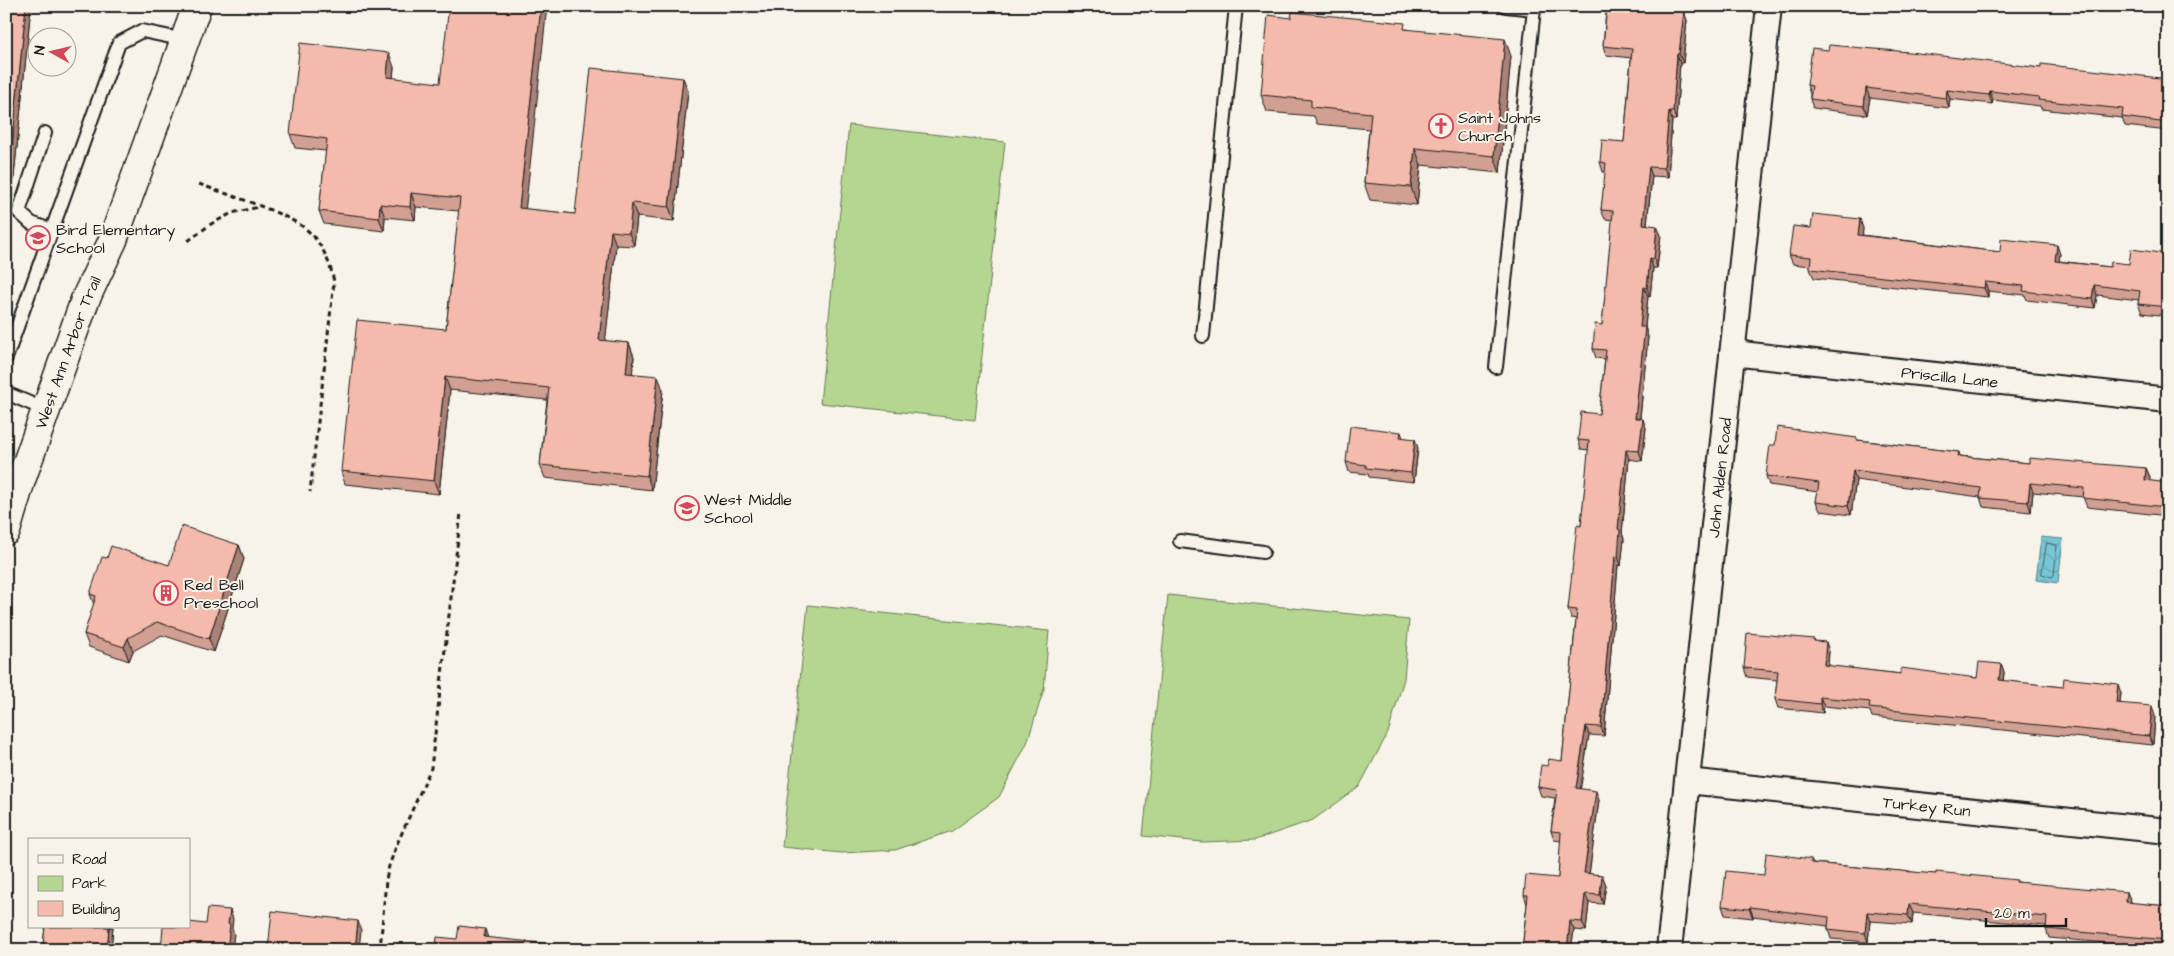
<svg xmlns="http://www.w3.org/2000/svg" width="2174" height="956" viewBox="0 0 2174 956" font-family="'Architects Daughter',sans-serif">
	<defs>
		<pattern id="water-waves" width="16" height="10" patternUnits="userSpaceOnUse" patternTransform="scale(1.25)"><rect width="16" height="10" fill="#78c6d5"/><path d="M0 5q4-4 8 0t8 0" fill="none" stroke="#67aab6"/></pattern>
	</defs>
	<rect width="100%" height="100%" fill="#f7f3e8"/>
	<filter id="ink" filterUnits="userSpaceOnUse"><feTurbulence type="fractalNoise" baseFrequency=".02" numOctaves="2"/><feDisplacementMap in="SourceGraphic" scale="10" xChannelSelector="R" yChannelSelector="G"/><feConvolveMatrix kernelMatrix="1 2 1 2 8 2 1 2 1" color-interpolation-filters="sRGB"/></filter>
	<g filter="url(#ink)">
		<!-- green -->
		<g fill="#b5d690" stroke="#687956">
			<polygon points="849,125 1005,142 975,420 820,403"/>
			<polygon points="1168,595 1409,620 1404,679 1388,733 1359,787 1313,820 1255,840 1202,842 1143,836"/>
			<polygon points="808,605 1049,631 1044,689 1027,743 999,797 952,831 895,850 842,853 782,847"/>
		</g>
		<!-- water -->
		<polygon fill="url(#water-waves)" stroke="#53828b" points="2041,537 2063,539 2058,583 2036,580"/>
		<g fill="none" stroke-linecap="round" stroke-linejoin="round">
			<!-- shore -->
			<polygon stroke="#416066" stroke-width="1" points="2047,543 2057,545 2054,575 2052,577 2042,574"/>
			<defs>
				<g id="lane">
					<polyline points="45,133 19,212 31,223 51,230"/>
					<polyline points="1203,336 1236,6"/>
					<polyline points="6,358 119,43 142,31 185,40"/>
					<polyline points="1496,367 1534,9 1506,6"/>
					<polyline points="6,393 46,410"/>
					<polyline points="1180,541 1263,552"/>
				</g>
				<g id="street">
					<path id="s1" d="M1732 353 2168 400"/>
					<path id="s2" d="M1687 781 2168 831"/>
					<path id="s3" d="M1669 950 1769 6"/>
				</g>
				<g id="secondary">
					<path id="s4" d="M6 531 21 480 85 300 113 240 197 6"/>
				</g>
			</defs>
			<!-- lane casing -->
			<use href="#lane" stroke="#1c1c1c" stroke-width="16"/>
			<!-- street casing -->
			<use href="#street" stroke="#1c1c1c" stroke-width="28"/>
			<!-- secondary casing -->
			<use href="#secondary" stroke="#1c1c1c" stroke-width="31"/>
			<!-- path -->
			<g stroke="#1c1c1c" stroke-width="3" stroke-dasharray="5 4" stroke-linecap="butt">
				<path d="M199 184C228 195 283 211 306 229 322 243 330 262 334 282L310 492"/>
				<polyline points="188,241 211,224 232,213 259,207"/>
				<polyline points="380,950 386,880 389,866 397,844 431,768 461,513"/>
			</g>
			<!-- lane -->
			<use href="#lane" stroke="#f7f3e8" stroke-width="12"/>
			<!-- street -->
			<use href="#street" stroke="#f7f3e8" stroke-width="24"/>
			<!-- secondary -->
			<use href="#secondary" stroke="#f7f3e8" stroke-width="28"/>
		</g>
		<!-- wall -->
		<g fill="#d2a093" stroke="#1c1c1c">
			<polygon points="6,6 31,6 11,207 6,206"/>
			<polygon points="1594,6 1654,6 1654,8 1687,20 1683,63 1680,63 1676,120 1672,120 1668,177 1652,176 1647,225 1661,235 1657,268 1653,268 1650,297 1648,296 1645,327 1648,337 1640,418 1646,428 1642,461 1629,459 1622,533 1624,539 1621,566 1618,565 1604,736 1589,735 1580,789 1599,800 1589,874 1602,875 1606,885 1603,904 1589,903 1586,931 1574,930 1571,950 1522,950 1527,904 1524,895 1558,878 1561,841 1554,840 1551,831 1555,798 1541,796 1538,787 1547,766 1562,761 1576,619 1571,618 1568,609 1581,526 1589,450 1581,449 1578,440 1599,414 1605,359 1596,358 1593,349 1602,325 1613,220 1605,219 1601,210 1606,172 1603,172 1600,162 1624,142 1631,58 1606,55 1603,46 1606,11 1595,10"/>
			<polygon points="1407,29 1511,56 1500,173 1421,165 1417,205 1370,200 1364,183 1369,129 1317,124 1314,116 1267,112 1261,95"/>
			<polygon points="1828,50 2168,79 2168,131 2125,126 2122,118 2041,109 2040,106 1993,100 1992,104 1950,99 1949,108 1870,98 1867,115 1813,108 1810,99 1810,94 1807,85"/>
			<polygon points="394,67 393,78 526,209 575,214 683,78 688,91 674,221 637,217 634,246 616,245 605,341 629,343 634,357 632,373 663,390 652,490 545,478 540,465 547,400 450,390 439,494 345,484 341,471 446,329 459,211 416,207 415,220 385,217 384,231 324,224 319,211 326,151 295,148 290,134"/>
			<polygon points="1811,228 1863,228 1862,235 2000,252 2060,254 2059,261 2110,267 2129,264 2168,254 2168,316 2142,313 2138,304 2139,300 2097,295 2095,308 2027,300 2025,295 1988,291 1988,297 1814,278 1810,269 1811,266 1793,264 1789,255"/>
			<polygon points="1401,432 1403,438 1418,448 1414,482 1369,477 1368,474 1349,472 1346,462"/>
			<polygon points="1858,440 1959,452 1960,456 2029,463 2146,468 2150,477 2149,481 2168,483 2168,516 2087,507 2083,497 2033,492 2031,512 1983,507 1980,497 1856,480 1851,515 1820,511 1816,502 1818,492 1769,485 1766,476 1775,445"/>
			<polygon points="239,545 244,559 214,652 162,635 133,651 129,661 89,647 84,634 94,605 90,594 107,558 169,565"/>
			<polygon points="1814,639 1815,641 1829,651 1828,666 1901,674 1977,678 2001,664 2004,673 2003,681 2121,693 2120,703 2155,716 2153,745 1872,717 1870,711 1824,706 1823,713 1778,708 1775,699 1777,680 1747,677 1744,668"/>
			<polygon points="1811,859 1813,863 2018,882 2131,901 2131,903 2168,906 2168,948 2049,938 2046,929 2046,926 1913,913 1912,924 1870,921 1868,942 1831,939 1828,929 1828,926 1753,916 1753,918 1725,915 1722,906 1764,875"/>
			<polygon points="45,927 113,927 111,950 45,950 43,945"/>
		</g>
		<!-- shaded-wall -->
		<g fill="#ab8278" stroke="#1c1c1c">
			<polygon points="26,6 31,6 11,207 7,195"/>
			<polygon points="541,6 547,6 524,222 519,208"/>
			<polygon points="1684,11 1687,20 1683,63 1679,54"/>
			<polygon points="1505,39 1511,56 1500,173 1494,156"/>
			<polygon points="389,53 394,67 392,91 387,77"/>
			<polygon points="1677,54 1680,63 1676,120 1673,111"/>
			<polygon points="683,78 688,91 674,221 669,207"/>
			<polygon points="1866,88 1870,98 1867,115 1864,106"/>
			<polygon points="1947,90 1950,99 1949,108 1946,98"/>
			<polygon points="1990,91 1993,100 1992,104 1989,95"/>
			<polygon points="1669,111 1672,120 1668,177 1664,168"/>
			<polygon points="1415,148 1421,165 1417,205 1411,187"/>
			<polygon points="1649,167 1652,176 1646,233 1643,224"/>
			<polygon points="411,193 416,207 415,220 410,207"/>
			<polygon points="632,203 637,217 634,246 629,233"/>
			<polygon points="380,204 385,217 384,231 379,218"/>
			<polygon points="1860,219 1863,228 1862,244 1858,235"/>
			<polygon points="1657,226 1661,235 1657,268 1654,259"/>
			<polygon points="611,231 616,245 604,353 599,340"/>
			<polygon points="2057,245 2060,254 2058,270 2055,261"/>
			<polygon points="1650,258 1653,268 1650,297 1647,288"/>
			<polygon points="1985,282 1988,291 1988,297 1984,288"/>
			<polygon points="2094,285 2097,295 2095,308 2092,299"/>
			<polygon points="1644,287 1648,296 1644,336 1640,327"/>
			<polygon points="1645,327 1648,337 1639,427 1635,418"/>
			<polygon points="629,343 634,357 631,386 626,373"/>
			<polygon points="658,376 663,390 652,490 647,476"/>
			<polygon points="445,377 450,390 439,494 434,481"/>
			<polygon points="1643,419 1646,428 1642,461 1639,451"/>
			<polygon points="1415,439 1418,448 1414,482 1411,473"/>
			<polygon points="1626,450 1629,459 1622,533 1624,539 1621,566 1618,557 1618,529"/>
			<polygon points="2146,468 2150,477 2148,489 2145,480"/>
			<polygon points="1853,470 1856,480 1851,515 1848,506"/>
			<polygon points="2030,483 2033,492 2031,512 2028,502"/>
			<polygon points="2168,491 2168,513 2166,507"/>
			<polygon points="239,545 244,559 214,652 209,639"/>
			<polygon points="1615,556 1618,565 1604,736 1601,727"/>
			<polygon points="128,638 133,651 129,661 124,647"/>
			<polygon points="1826,642 1829,651 1827,674 1824,665"/>
			<polygon points="2001,664 2004,673 2002,689 1999,680"/>
			<polygon points="2118,684 2121,693 2119,712 2116,703"/>
			<polygon points="1820,697 1824,706 1823,713 1820,704"/>
			<polygon points="2152,706 2155,716 2153,745 2149,736"/>
			<polygon points="1586,726 1589,735 1579,798 1576,788"/>
			<polygon points="1596,791 1599,800 1588,883 1584,873"/>
			<polygon points="1602,875 1606,885 1603,904 1600,895"/>
			<polygon points="2127,892 2131,901 2130,911 2126,902"/>
			<polygon points="1585,894 1589,903 1586,931 1582,922"/>
			<polygon points="1909,904 1913,913 1912,924 1908,915"/>
			<polygon points="1750,907 1753,916 1753,918 1749,909"/>
			<polygon points="230,910 233,919 232,929 234,934 232,950 227,950 228,924"/>
			<polygon points="1867,912 1870,921 1868,942 1865,933"/>
			<polygon points="358,921 361,930 359,950 355,950"/>
			<polygon points="1570,921 1574,930 1571,950 1567,950"/>
			<polygon points="109,927 113,927 111,950 107,950"/>
			<polygon points="485,929 488,938 484,937"/>
		</g>
		<!-- building -->
		<g fill="#f4baab" stroke="#1c1c1c">
			<polygon points="6,6 26,6 7,195 6,195"/>
			<polygon points="449,6 541,6 519,208 575,214 591,68 683,78 669,207 632,203 629,233 611,231 599,340 629,343 626,373 658,376 647,476 540,465 549,388 445,377 434,481 341,471 357,320 446,329 460,198 411,193 410,207 380,204 379,218 319,211 327,139 290,134 300,43 389,53 387,77 440,83"/>
			<polygon points="1607,6 1650,6 1650,7 1684,11 1679,54 1677,54 1673,111 1669,111 1664,168 1649,167 1643,224 1657,226 1654,259 1650,258 1647,288 1644,287 1640,327 1645,327 1635,418 1643,419 1639,451 1626,450 1618,529 1620,530 1618,557 1615,556 1601,727 1586,726 1576,788 1596,791 1584,873 1602,875 1600,895 1585,894 1582,922 1570,921 1567,950 1522,950 1528,895 1524,895 1526,875 1558,878 1561,832 1551,831 1557,790 1538,787 1541,765 1547,766 1549,759 1562,761 1577,610 1568,609 1577,525 1581,526 1589,441 1578,440 1581,412 1599,414 1606,350 1593,349 1595,324 1602,325 1613,211 1601,210 1606,163 1600,162 1602,140 1624,142 1632,49 1603,46"/>
			<polygon points="1292,12 1405,23 1404,29 1505,39 1494,156 1415,148 1411,187 1364,183 1371,113 1311,107 1311,100 1261,95 1268,15 1291,18"/>
			<polygon points="1829,45 1909,52 2041,68 2041,64 2168,79 2168,123 2122,117 2123,109 2038,100 2039,97 1990,91 1989,95 1947,90 1946,98 1866,88 1864,106 1810,99 1812,86 1807,85 1812,48 1828,50"/>
			<polygon points="1813,214 1860,219 1858,235 2000,252 2001,239 2057,245 2055,261 2110,267 2111,262 2129,264 2131,249 2168,254 2168,307 2138,304 2140,291 2094,285 2092,299 2023,291 2024,286 1985,282 1984,288 1810,269 1811,257 1789,255 1793,226 1811,228"/>
			<polygon points="1350,426 1401,432 1400,437 1415,439 1411,473 1366,468 1366,465 1346,462"/>
			<polygon points="1777,427 1857,438 1857,440 1959,452 1958,456 2029,463 2029,458 2146,468 2145,480 2168,483 2168,491 2166,507 2083,498 2084,488 2030,483 2028,502 1980,498 1981,488 1853,470 1848,506 1816,502 1819,483 1766,476 1770,445 1775,445"/>
			<polygon points="182,526 239,545 209,639 157,622 128,638 124,647 84,634 96,596 90,594 102,557 107,558 111,546 169,565"/>
			<polygon points="1747,633 1814,639 1814,641 1826,642 1824,665 1901,674 1901,668 1977,678 1979,662 2001,664 1999,680 2063,687 2064,678 2118,684 2116,703 2152,706 2149,736 1869,708 1870,702 1820,697 1820,704 1775,699 1778,671 1744,668"/>
			<polygon points="2168,709 2168,727 2166,727"/>
			<polygon points="1766,853 1811,859 1811,863 1936,874 1936,872 2017,880 2016,882 2127,892 2126,902 2168,906 2168,940 2046,929 2047,917 1909,904 1908,915 1867,912 1865,933 1828,929 1829,917 1750,907 1749,909 1722,906 1726,871 1764,875"/>
			<polygon points="208,908 230,910 228,924 230,925 227,950 161,950 163,927 189,927 189,922 206,924"/>
			<polygon points="272,911 358,921 355,950 268,950"/>
			<polygon points="459,926 485,929 484,937 588,948 588,950 396,950 397,943 436,947 437,937 457,939"/>
			<polygon points="45,927 109,927 107,950 81,950 81,948 43,945"/>
		</g>
	</g>
	<!-- icons -->
	<defs>
		<symbol id="church-ring" viewBox="-11 -11 22 22"><circle r="9.5" fill="#f7f3e8" stroke="#d1495b" stroke-width="1.5"/><path d="M-1.2-6h2.4v3.5h3.3v2.4h-3.3V6h-2.4V-.1h-3.3v-2.4h3.3Z" fill="#d1495b"/></symbol>
		<symbol id="school-ring" viewBox="-11 -11 22 22"><circle r="9.5" fill="#f7f3e8" stroke="#d1495b" stroke-width="1.5"/><path d="M0-5L7-2L0 1L-7-2ZM-4 1L0 2.5L4 1V4Q0 6-4 4Z" fill="#d1495b"/></symbol>
		<symbol id="building-ring" viewBox="-11 -11 22 22"><circle r="9.5" fill="#f7f3e8" stroke="#d1495b" stroke-width="1.5"/><path d="M-4-6H4V6H1V3H-1V6H-4ZM-2.5-4.3h1.7v1.8h-1.7ZM.8-4.3h1.7v1.8H.8ZM-2.5-1h1.7V.8h-1.7ZM.8-1h1.7V.8H.8Z" fill="#d1495b"/></symbol>
	</defs>
	<g fill-rule="evenodd">
		<use href="#church-ring" x="1427" y="112" width="28" height="28"/>
		<use href="#school-ring" x="24" y="224" width="28" height="28"/>
		<use href="#school-ring" x="673" y="494" width="28" height="28"/>
		<use href="#building-ring" x="152" y="579" width="28" height="28"/>
	</g>
	<g text-anchor="middle" stroke-width="4" stroke-linejoin="round" paint-order="stroke">
		<!-- poi labels -->
		<g font-size="16" fill="#1c1c1c" stroke="#f7f3e8" text-anchor="start">
			<text x="1458" y="123">Saint Johns<tspan x="1458" dy="18">Church</tspan></text>
			<text x="56" y="235">Bird Elementary<tspan x="56" dy="18">School</tspan></text>
			<text x="704" y="505">West Middle<tspan x="704" dy="18">School</tspan></text>
			<text x="184" y="590">Red Bell<tspan x="184" dy="18">Preschool</tspan></text>
		</g>
		<!-- street labels -->
		<g font-size="16" fill="#1c1c1c" stroke="#f7f3e8">
			<text dy="6" stroke="none"><textPath href="#s4" startOffset="189">West Ann Arbor Trail</textPath></text>
			<text dy="6" stroke="none"><textPath href="#s1" startOffset="219">Priscilla Lane</textPath></text>
			<text dy="6" stroke="none"><textPath href="#s3" startOffset="475">John Alden Road</textPath></text>
			<text dy="6" stroke="none"><textPath href="#s2" startOffset="241">Turkey Run</textPath></text>
		</g>
	</g>
	<!-- margin -->
	<rect width="2174" height="956" fill="none" stroke="#f7f3e8" stroke-width="25"/>
	<rect x="12" y="12" width="2149" height="931" fill="none" stroke="#1c1c1c" stroke-width="2" filter="url(#ink)"/>
	<!-- legend -->
	<rect x="28" y="838" width="162" height="90" fill="#f7f3e8" stroke="#9f9d96"/>
	<rect x="38" y="855" width="25" height="8" fill="#f7f3e8" stroke="#9f9d96"/>
	<text x="72" y="864" font-size="15" fill="#1c1c1c">Road</text>
	<rect x="38" y="876" width="25" height="15" fill="#b5d690" stroke="#9f9d96"/>
	<text x="72" y="888" font-size="15" fill="#1c1c1c">Park</text>
	<rect x="38" y="901" width="25" height="15" fill="#f4baab" stroke="#9f9d96"/>
	<text x="72" y="914" font-size="15" fill="#1c1c1c">Building</text>
	<!-- north arrow -->
	<g transform="translate(52 52) rotate(278)"><circle r="24" fill="#f7f3e8" stroke="#9f9d96"/>
	<path d="M0-4L9 19L0 12L-9 19Z" fill="#d1495b"/>
	<text y="-8" font-size="14" font-weight="bold" text-anchor="middle" fill="#1c1c1c">N</text>
	</g>
	<!-- scale -->
	<path d="M1986 918v8h80v-8" fill="none" stroke="#1c1c1c" stroke-width="2.5"/>
	<text x="1994" y="918" font-size="15" fill="#1c1c1c" stroke="#f7f3e8" stroke-width="4" paint-order="stroke">20 m</text>
</svg>
